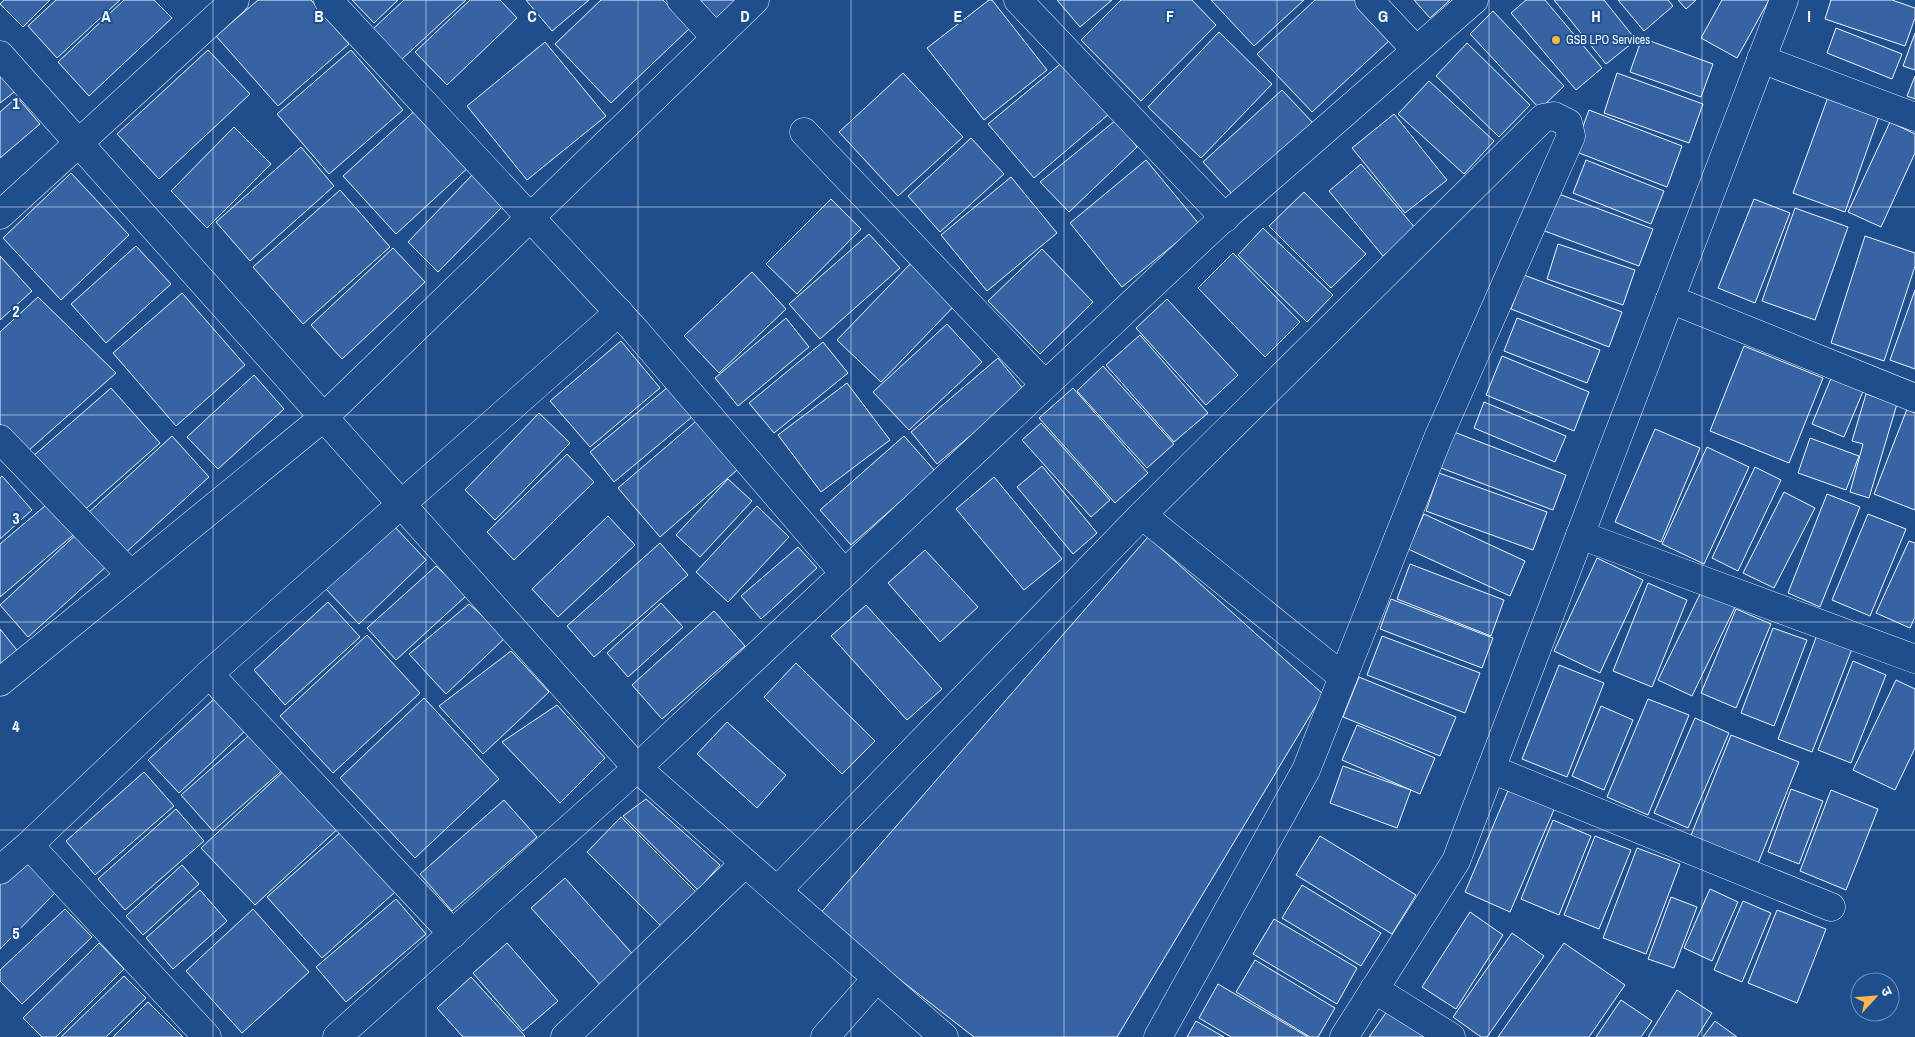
<svg xmlns="http://www.w3.org/2000/svg" width="1915" height="1037" viewBox="0 0 1915 1037" font-family="'Archivo Narrow','Noto Sans Devanagari',sans-serif">
	<rect width="100%" height="100%" fill="#1f4e8c"/>
	<!-- building -->
	<g fill="#3563a3" stroke="#f2f6ff">
		<polygon points="4,0 50,0 23,27 0,4"/>
		<polygon points="56,0 120,0 57,58 28,26"/>
		<polygon points="124,0 154,0 172,18 89,96 58,62"/>
		<polygon points="258,0 311,0 349,44 278,106 216,36"/>
		<polygon points="352,0 398,0 374,23"/>
		<polygon points="404,0 466,0 401,60 373,29"/>
		<polygon points="470,0 500,0 517,18 447,85 415,52"/>
		<polygon points="526,0 589,0 552,31"/>
		<polygon points="601,0 663,0 690,28 611,103 555,44"/>
		<polygon points="698,0 740,0 719,21"/>
		<polygon points="989,0 992,0 1047,70 984,120 927,48"/>
		<polygon points="1057,0 1112,0 1080,27"/>
		<polygon points="1121,0 1192,0 1216,25 1141,101 1081,40"/>
		<polygon points="1211,0 1304,0 1254,46"/>
		<polygon points="1315,0 1355,0 1391,39 1312,112 1257,54"/>
		<polygon points="1414,0 1450,0 1430,18"/>
		<polygon points="1526,0 1545,0 1602,68 1576,90 1511,13"/>
		<polygon points="1554,0 1604,0 1636,40 1606,64"/>
		<polygon points="1618,0 1668,0 1673,6 1644,31"/>
		<polygon points="1678,0 1696,0 1686,9"/>
		<polygon points="1722,0 1769,0 1737,58 1701,38"/>
		<polygon points="1831,0 1892,0 1915,8 1915,18 1905,46 1825,19"/>
		<polygon points="1493,11 1564,86 1540,109 1470,34"/>
		<polygon points="1836,28 1902,54 1892,79 1827,53"/>
		<polygon points="1219,32 1272,84 1201,158 1148,107"/>
		<polygon points="1915,33 1915,70 1903,66"/>
		<polygon points="1642,38 1713,64 1701,97 1630,72"/>
		<polygon points="545,42 606,116 527,180 467,106"/>
		<polygon points="1467,43 1530,105 1499,137 1436,76"/>
		<polygon points="208,50 250,94 159,179 117,134"/>
		<polygon points="351,50 403,110 329,174 277,114"/>
		<polygon points="1064,61 1109,114 1034,178 988,124"/>
		<polygon points="0,68 17,90 0,103"/>
		<polygon points="903,73 963,137 898,196 839,132"/>
		<polygon points="1617,73 1703,104 1689,143 1604,113"/>
		<polygon points="1915,76 1915,99 1907,96"/>
		<polygon points="1429,81 1494,141 1464,174 1398,114"/>
		<polygon points="1282,90 1313,123 1234,196 1203,162"/>
		<polygon points="17,97 40,124 0,158 0,112"/>
		<polygon points="1828,97 1879,116 1845,212 1793,193"/>
		<polygon points="419,107 471,165 396,234 343,176"/>
		<polygon points="1589,110 1682,146 1667,187 1574,151"/>
		<polygon points="1394,114 1447,180 1405,213 1352,148"/>
		<polygon points="1116,120 1137,147 1069,212 1040,182"/>
		<polygon points="1890,122 1915,134 1915,153 1881,227 1848,212"/>
		<polygon points="234,127 271,164 207,228 171,191"/>
		<polygon points="971,138 1004,174 940,232 908,196"/>
		<polygon points="301,147 334,186 250,261 216,222"/>
		<polygon points="1146,160 1199,224 1122,287 1070,223"/>
		<polygon points="1586,160 1664,191 1651,224 1573,193"/>
		<polygon points="1361,164 1416,229 1383,256 1329,191"/>
		<polygon points="71,173 129,235 61,300 3,238"/>
		<polygon points="474,173 505,204 438,272 408,242"/>
		<polygon points="1011,177 1057,233 987,291 941,235"/>
		<polygon points="340,190 390,247 303,324 253,267"/>
		<polygon points="1304,192 1366,254 1331,288 1269,226"/>
		<polygon points="1556,193 1653,229 1639,266 1542,230"/>
		<polygon points="831,199 861,229 797,294 766,264"/>
		<polygon points="1754,199 1790,213 1755,303 1718,288"/>
		<polygon points="1795,208 1848,227 1815,320 1762,301"/>
		<polygon points="1263,228 1333,295 1307,322 1238,255"/>
		<polygon points="869,234 900,268 820,339 789,304"/>
		<polygon points="1865,236 1915,253 1915,266 1884,361 1831,343"/>
		<polygon points="1558,244 1635,270 1623,305 1547,279"/>
		<polygon points="136,246 171,284 106,343 71,304"/>
		<polygon points="393,248 425,282 342,359 311,325"/>
		<polygon points="1042,249 1093,302 1040,354 988,301"/>
		<polygon points="1233,253 1300,322 1265,357 1198,288"/>
		<polygon points="0,256 32,291 0,320"/>
		<polygon points="915,259 958,302 881,382 837,340"/>
		<polygon points="752,272 786,309 719,373 684,336"/>
		<polygon points="1524,275 1622,312 1609,347 1511,309"/>
		<polygon points="1915,290 1915,369 1890,360"/>
		<polygon points="182,293 245,365 176,426 113,353"/>
		<polygon points="38,297 116,373 28,451 0,424 0,332"/>
		<polygon points="1167,299 1238,375 1206,405 1136,328"/>
		<polygon points="786,318 809,347 738,406 715,378"/>
		<polygon points="1517,318 1600,350 1587,383 1504,351"/>
		<polygon points="947,324 982,362 909,430 873,392"/>
		<polygon points="1140,335 1208,413 1174,442 1106,365"/>
		<polygon points="621,341 660,388 590,447 550,401"/>
		<polygon points="823,342 848,373 774,433 749,403"/>
		<polygon points="1744,346 1823,378 1789,463 1710,431"/>
		<polygon points="1502,356 1589,392 1574,431 1486,395"/>
		<polygon points="998,358 1024,390 937,464 911,432"/>
		<polygon points="1103,366 1174,444 1147,468 1077,391"/>
		<polygon points="254,375 284,409 218,469 187,437"/>
		<polygon points="1832,376 1864,389 1844,437 1812,424"/>
		<polygon points="847,383 890,440 821,492 778,435"/>
		<polygon points="668,387 692,417 614,482 590,452"/>
		<polygon points="111,388 160,443 81,513 32,457"/>
		<polygon points="1073,388 1148,473 1115,503 1039,418"/>
		<polygon points="1866,394 1897,404 1869,498 1850,492 1863,444 1852,441"/>
		<polygon points="1484,402 1566,436 1555,462 1474,428"/>
		<polygon points="1907,409 1915,413 1915,510 1874,494"/>
		<polygon points="539,413 570,443 495,520 465,490"/>
		<polygon points="702,416 744,464 660,537 618,488"/>
		<polygon points="1041,423 1110,500 1091,517 1022,440"/>
		<polygon points="1655,429 1700,448 1661,542 1615,522"/>
		<polygon points="1454,432 1566,475 1553,510 1441,468"/>
		<polygon points="172,436 209,477 123,555 86,515"/>
		<polygon points="904,436 935,471 851,545 820,510"/>
		<polygon points="1810,438 1859,456 1846,490 1798,473"/>
		<polygon points="1707,447 1749,467 1704,564 1662,544"/>
		<polygon points="567,454 594,482 514,560 487,532"/>
		<polygon points="1042,466 1097,533 1073,554 1017,487"/>
		<polygon points="1755,467 1781,480 1738,571 1712,558"/>
		<polygon points="1439,473 1547,512 1533,550 1426,511"/>
		<polygon points="2,476 32,510 0,539 0,478"/>
		<polygon points="994,477 1062,559 1024,590 956,509"/>
		<polygon points="728,479 752,501 700,557 676,535"/>
		<polygon points="1784,492 1815,508 1774,588 1743,573"/>
		<polygon points="1827,494 1860,507 1820,607 1788,593"/>
		<polygon points="52,500 78,531 0,597 0,544"/>
		<polygon points="757,506 789,537 728,602 696,572"/>
		<polygon points="1424,514 1525,561 1510,596 1408,549"/>
		<polygon points="1868,514 1906,529 1870,616 1832,600"/>
		<polygon points="608,516 635,545 558,617 532,589"/>
		<polygon points="393,525 426,560 359,624 326,589"/>
		<polygon points="80,531 109,564 28,637 0,605"/>
		<polygon points="1148,537 1323,694 1117,1037 974,1037 818,916"/>
		<polygon points="1909,541 1915,543 1915,617 1910,628 1876,613"/>
		<polygon points="660,543 688,575 594,657 567,626"/>
		<polygon points="798,547 817,568 761,619 741,596"/>
		<polygon points="925,550 978,607 940,642 888,583"/>
		<polygon points="1597,558 1643,580 1600,673 1554,651"/>
		<polygon points="1410,564 1504,600 1491,636 1397,599"/>
		<polygon points="436,566 467,595 396,660 367,628"/>
		<polygon points="1648,583 1687,600 1652,687 1613,671"/>
		<polygon points="1702,590 1735,607 1692,696 1658,680"/>
		<polygon points="1391,599 1493,638 1482,668 1380,629"/>
		<polygon points="328,602 360,637 285,705 254,670"/>
		<polygon points="661,603 683,627 628,677 607,653"/>
		<polygon points="469,604 506,637 446,694 409,654"/>
		<polygon points="866,605 942,689 907,720 831,636"/>
		<polygon points="1736,609 1771,624 1736,708 1701,693"/>
		<polygon points="714,611 745,646 662,719 632,685"/>
		<polygon points="1773,628 1807,640 1774,726 1741,713"/>
		<polygon points="0,629 20,654 0,671"/>
		<polygon points="367,635 420,693 333,773 280,716"/>
		<polygon points="1817,635 1852,649 1812,752 1778,739"/>
		<polygon points="1382,636 1480,673 1465,713 1367,675"/>
		<polygon points="511,651 549,692 483,754 439,706"/>
		<polygon points="1853,661 1886,675 1851,763 1818,750"/>
		<polygon points="796,663 875,741 842,774 764,697"/>
		<polygon points="1559,665 1604,683 1567,777 1522,759"/>
		<polygon points="1359,677 1456,717 1440,756 1343,717"/>
		<polygon points="1896,680 1915,689 1915,748 1895,790 1853,770"/>
		<polygon points="215,698 245,731 179,793 148,760"/>
		<polygon points="424,698 499,779 415,858 340,778"/>
		<polygon points="1648,699 1689,715 1648,815 1607,797"/>
		<polygon points="557,705 605,758 560,803 502,742"/>
		<polygon points="1601,706 1633,720 1604,790 1572,776"/>
		<polygon points="1695,718 1729,733 1688,828 1654,813"/>
		<polygon points="727,722 786,775 757,808 697,754"/>
		<polygon points="1357,725 1435,758 1420,794 1342,760"/>
		<polygon points="254,731 286,767 213,831 181,795"/>
		<polygon points="1731,735 1799,762 1757,866 1690,838"/>
		<polygon points="1343,766 1411,790 1397,828 1330,803"/>
		<polygon points="288,767 342,825 255,905 201,848"/>
		<polygon points="144,772 174,806 95,875 66,841"/>
		<polygon points="1510,786 1556,805 1510,912 1465,892"/>
		<polygon points="1791,789 1823,801 1799,864 1768,852"/>
		<polygon points="1831,790 1878,809 1846,890 1800,871"/>
		<polygon points="646,799 720,865 698,890 623,816"/>
		<polygon points="504,800 537,837 452,911 420,874"/>
		<polygon points="176,809 204,841 125,910 98,879"/>
		<polygon points="621,817 697,893 663,928 587,852"/>
		<polygon points="1553,820 1591,836 1559,915 1521,899"/>
		<polygon points="342,831 395,892 322,958 267,897"/>
		<polygon points="1320,836 1416,895 1392,934 1296,875"/>
		<polygon points="1595,836 1631,850 1599,929 1564,915"/>
		<polygon points="1637,848 1680,864 1646,954 1603,938"/>
		<polygon points="26,855 60,888 0,949 0,881"/>
		<polygon points="182,865 199,884 143,935 126,916"/>
		<polygon points="565,878 637,959 604,989 531,908"/>
		<polygon points="1302,885 1381,933 1361,966 1282,918"/>
		<polygon points="1710,889 1738,902 1712,961 1684,948"/>
		<polygon points="200,890 227,921 173,969 146,938"/>
		<polygon points="1671,897 1697,907 1674,968 1648,959"/>
		<polygon points="396,899 426,934 346,1002 316,967"/>
		<polygon points="1743,901 1771,913 1742,982 1714,970"/>
		<polygon points="65,909 92,937 22,1004 0,981 0,970"/>
		<polygon points="253,909 309,972 242,1033 186,971"/>
		<polygon points="1777,910 1826,929 1797,1003 1748,983"/>
		<polygon points="1470,912 1503,935 1456,1009 1422,987"/>
		<polygon points="1274,919 1357,968 1337,1004 1253,954"/>
		<polygon points="1512,933 1544,956 1487,1037 1481,1037 1453,1017"/>
		<polygon points="99,943 124,969 56,1037 42,1037 23,1018"/>
		<polygon points="507,943 558,1001 523,1031 473,973"/>
		<polygon points="1564,943 1625,985 1589,1037 1498,1037"/>
		<polygon points="1255,960 1335,1008 1318,1037 1310,1037 1236,992"/>
		<polygon points="124,976 146,998 106,1037 61,1037"/>
		<polygon points="471,977 525,1036 524,1037 463,1037 437,1008"/>
		<polygon points="1218,984 1308,1037 1231,1037 1199,1018"/>
		<polygon points="1677,990 1712,1013 1697,1037 1648,1037"/>
		<polygon points="1621,1000 1652,1021 1641,1037 1596,1037"/>
		<polygon points="148,1002 183,1037 113,1037"/>
		<polygon points="1388,1010 1428,1037 1369,1037"/>
		<polygon points="1196,1021 1224,1037 1187,1037"/>
		<polygon points="1715,1021 1737,1037 1703,1037"/>
	</g>
	<g fill="none" stroke-linecap="round" stroke-linejoin="round">
		<defs>
			<g id="minor">
				<polyline points="328,0 634,329 844,573"/>
				<polyline points="681,0 716,38"/>
				<polyline points="1018,0 1225,218"/>
				<polyline points="1369,0 1416,50"/>
				<polyline points="0,55 637,768 944,1037"/>
				<polyline points="1761,59 1915,117"/>
				<polyline points="804,132 1045,385"/>
				<polyline points="0,215 235,0"/>
				<polyline points="1670,299 1915,398"/>
				<polyline points="0,439 131,575"/>
				<polyline points="1142,515 1543,118 1554,116 1568,123 1571,136 1438,438 1343,677"/>
				<polyline points="1580,535 1915,659"/>
				<polyline points="209,674 453,934"/>
				<polyline points="0,682 324,417 755,0"/>
				<polyline points="1491,769 1831,907"/>
				<polyline points="29,845 207,1037"/>
				<polyline points="0,870 29,845 209,674 619,312"/>
				<polyline points="777,891 1142,515 1343,677 1306,770 1158,1037"/>
				<polyline points="1374,989 1451,1037"/>
				<polyline points="337,1037 637,768 1218,223 1474,0"/>
				<polyline points="565,1037 745,863"/>
				<polyline points="825,1037 877,978"/>
				<polyline points="1344,1037 1456,861 1784,0"/>
			</g>
		</defs>
		<!-- minor casing -->
		<use href="#minor" stroke="#f2f6ff" stroke-width="29"/>
		<!-- minor -->
		<use href="#minor" stroke="#1f4e8c" stroke-width="28"/>
	</g>
	<!-- grid -->
	<path fill="none" stroke="#f2f6ff" stroke-width="1" stroke-opacity="0.55" d="M213 0V1037M426 0V1037M638 0V1037M851 0V1037M1064 0V1037M1277 0V1037M1489 0V1037M1702 0V1037M0 207H1915M0 415H1915M0 622H1915M0 830H1915"/>
	<!-- markers -->
	<circle fill="#ffb74d" stroke="#1f4e8c" stroke-width="2" cx="1556" cy="40" r="5"/>
	<g text-anchor="middle" stroke-width="4" stroke-linejoin="round" paint-order="stroke">
		<!-- poi labels -->
		<g font-size="12" fill="#f2f6ff" stroke="#1f4e8c" text-anchor="start">
			<text x="1566" y="44">GSB LPO Services</text>
		</g>
	</g>
	<g font-size="16" text-anchor="middle" font-weight="bold" fill="#f2f6ff" stroke="#1f4e8c" stroke-width="4" stroke-linejoin="round" paint-order="stroke">
		<text x="106" y="22">A</text>
		<text x="319" y="22">B</text>
		<text x="532" y="22">C</text>
		<text x="745" y="22">D</text>
		<text x="958" y="22">E</text>
		<text x="1170" y="22">F</text>
		<text x="1383" y="22">G</text>
		<text x="1596" y="22">H</text>
		<text x="1809" y="22">I</text>
		<text x="16" y="109">1</text>
		<text x="16" y="317">2</text>
		<text x="16" y="524">3</text>
		<text x="16" y="732">4</text>
		<text x="16" y="939">5</text>
	</g>
	<!-- north arrow -->
	<g transform="translate(1875 997) rotate(64)"><circle r="24" fill="#1f4e8c" stroke="#7391ba"/>
	<path d="M0-4L9 19L0 12L-9 19Z" fill="#ffb74d"/>
	<text y="-8" font-size="14" font-weight="bold" text-anchor="middle" fill="#f2f6ff">उ</text>
	</g>
</svg>
